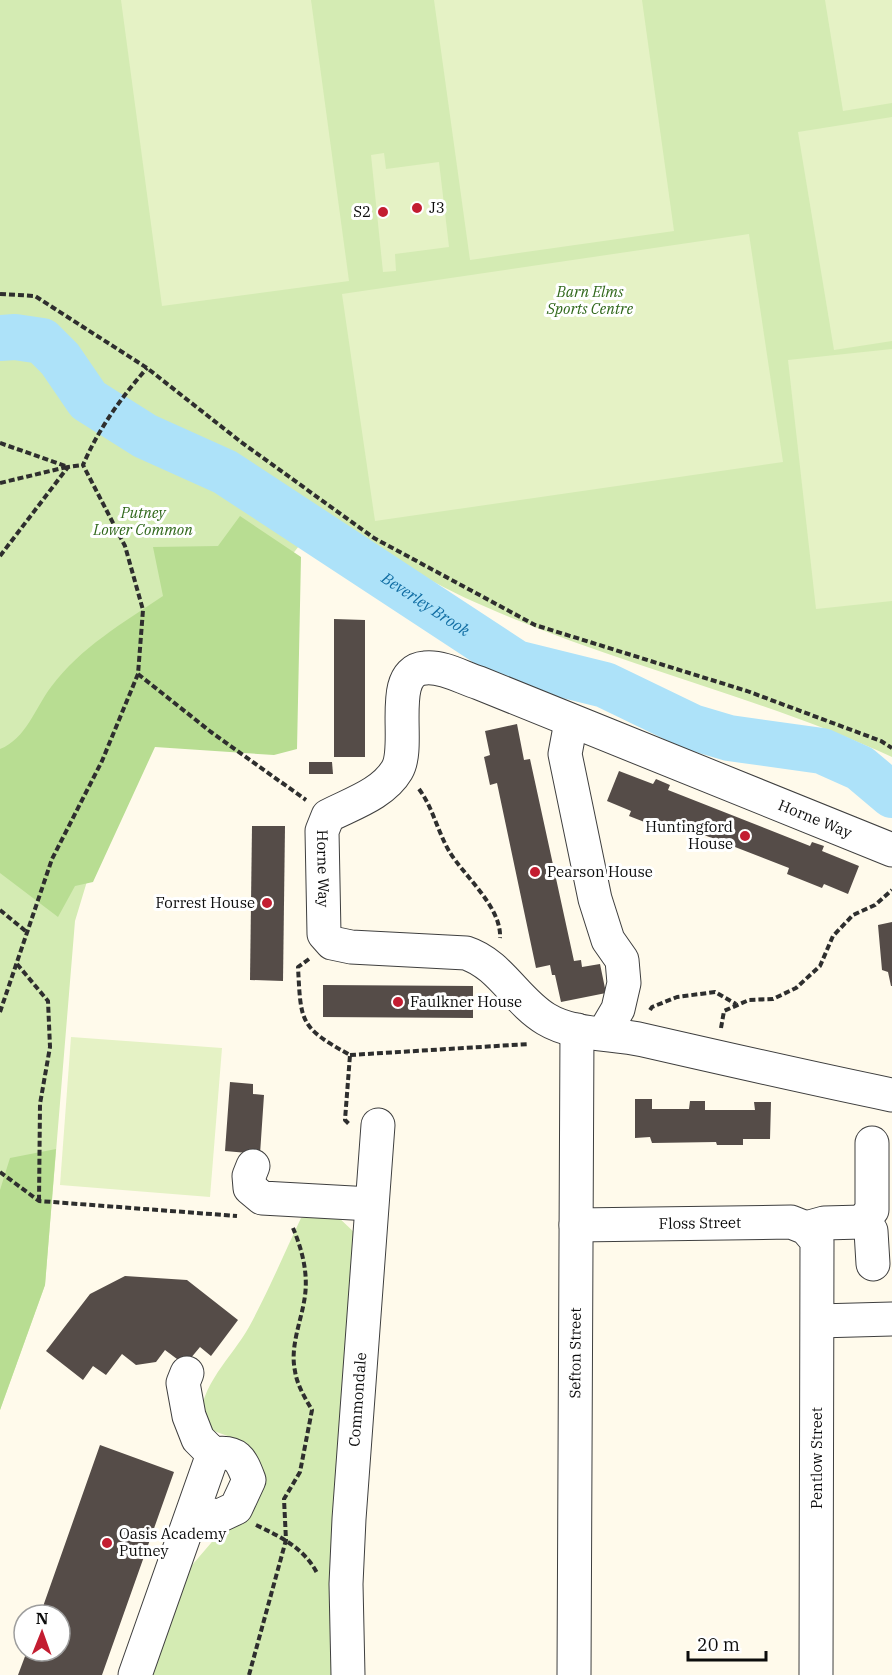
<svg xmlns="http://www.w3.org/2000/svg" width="892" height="1675" viewBox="0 0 892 1675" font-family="'IBM Plex Serif',serif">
	<rect width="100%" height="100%" fill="#fffaeb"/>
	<!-- green -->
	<g fill="#d4ebb3">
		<path d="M0 0H892V757C761 697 618 665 486 607 428 583 376 547 323 515L165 718 88 878 75 921 45 1285 0 1410Z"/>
		<path d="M336 1215 357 1235 338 1675H151L187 1571 223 1529 249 1451 236 1439 200 1426C198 1386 231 1359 249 1327 268 1292 284 1254 301 1218Z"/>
	</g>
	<!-- forest -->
	<g fill="#b8dd92">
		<path d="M240 516 301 557 297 749 274 755 155 747 93 882 75 886 58 917 0 873V749C26 739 35 708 51 687 81 647 123 623 163 596L153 547 218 546Z"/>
		<polygon points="56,1149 45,1285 0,1410 0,1190 10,1158"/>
	</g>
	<!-- pitch -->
	<g fill="#e5f2c5">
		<polygon points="121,0 311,0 349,281 162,306"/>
		<polygon points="434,0 642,0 674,231 470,260"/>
		<polygon points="825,0 892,0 892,103 843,111"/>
		<polygon points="892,117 892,341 834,350 798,132"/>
		<polygon points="384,153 386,169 439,162 449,247 395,254 396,271 383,272 371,155"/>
		<polygon points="749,234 783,462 375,521 342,294"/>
		<polygon points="892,349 892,601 816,609 788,360"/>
		<polygon points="71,1037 222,1048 210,1197 60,1185"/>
	</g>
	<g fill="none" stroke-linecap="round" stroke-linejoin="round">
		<!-- river -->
		<path stroke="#ade2f9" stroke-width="46" id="s1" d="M0 338 15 337 42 341 60 359 88 400 145 436 225 472 516 663 605 685 692 727 729 738 822 751 860 768 892 795"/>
	</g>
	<!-- building -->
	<g fill="#554c48">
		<polygon points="334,619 365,620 365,757 334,757"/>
		<polygon points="517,724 524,760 530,759 574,961 581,960 582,967 600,964 606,993 561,1002 555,975 552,975 550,965 536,968 497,783 490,785 484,757 490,755 485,731"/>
		<polygon points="309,762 332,762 333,774 309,774"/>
		<polygon points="619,771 653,784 656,779 670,785 668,790 810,846 812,842 824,846 822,851 859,866 848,894 824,884 822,888 787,874 789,868 668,821 665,830 629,816 631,811 607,801"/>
		<polygon points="252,826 285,826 283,981 250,980"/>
		<polygon points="892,922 892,986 891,986 888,972 882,970 878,925"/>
		<polygon points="323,985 473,986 473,1018 323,1017"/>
		<polygon points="230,1082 253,1084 253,1094 264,1095 260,1154 225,1151"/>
		<polygon points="635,1099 652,1099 652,1109 689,1109 690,1101 705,1101 705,1110 755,1110 754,1102 771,1102 770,1139 743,1139 743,1145 717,1145 716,1142 652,1143 650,1137 635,1138"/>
		<polygon points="125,1276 187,1280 238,1320 211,1356 200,1347 185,1365 165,1350 156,1362 136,1365 122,1354 106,1375 93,1366 83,1380 46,1351 90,1294"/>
		<polygon points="100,1445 174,1472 102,1675 18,1675 27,1651 60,1651 60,1615 40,1615"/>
	</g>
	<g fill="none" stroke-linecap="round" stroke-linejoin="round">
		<defs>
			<g id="minor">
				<polyline points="571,722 565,754 595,899 608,940 622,960 624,983 618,1009 604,1033"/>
				<path id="s2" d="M892 850 479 683C463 678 443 666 425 668 386 671 412 745 397 770 383 794 351 804 328 816L322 831 324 934 332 943 351 947 466 953C500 964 516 1001 546 1019 574 1036 612 1033 643 1040 726 1059 809 1078 892 1095"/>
				<polyline points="253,1166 249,1176 250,1188 262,1198 371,1204"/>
				<polyline points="862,1222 871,1231 873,1264"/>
				<path id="s3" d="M576 1225 791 1222 806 1228 817 1241 816 1675"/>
				<polyline points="806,1228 824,1223 862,1222 872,1210 872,1143"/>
				<polyline points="818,1321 892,1319"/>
				<path d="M187 1373 183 1383 189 1416 198 1439 213 1454C237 1450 241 1459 249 1480L236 1508 219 1516 194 1512"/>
				<polyline points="135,1675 213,1454"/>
				<path id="s4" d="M348 1675 346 1584 349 1519 378 1125"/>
				<path id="s5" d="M574 1675 577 1030"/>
			</g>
		</defs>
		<!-- minor casing -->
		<use href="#minor" stroke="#3f3f3f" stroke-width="35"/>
		<!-- path -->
		<g stroke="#2e2e2e" stroke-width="4" stroke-dasharray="6 3" stroke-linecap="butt">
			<polyline points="0,294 35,296 147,368 241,442 374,538 535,625 747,691 881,741 892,748"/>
			<polyline points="0,443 68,467"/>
			<polyline points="0,483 67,467"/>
			<polyline points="0,556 68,467 83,465"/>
			<polyline points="138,674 211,732 306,800"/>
			<path d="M419 789C433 808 437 830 449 851 463 875 502 907 500 938"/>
			<polyline points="0,910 28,933"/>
			<path d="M309 959 298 967C301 1022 299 1027 350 1055L345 1120 349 1124"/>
			<polyline points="17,964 48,1001 50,1047 40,1104 39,1201"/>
			<polyline points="650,1010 652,1007 677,997 715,992 736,1004"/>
			<path d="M0 1012 52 859 102 761 138 674 143 610 125 546 83 465C99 428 121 398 147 368"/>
			<polyline points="721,1028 724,1011 749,1000 773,999 796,988 820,966 833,936 853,915 875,905 892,890"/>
			<polyline points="350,1055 529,1044"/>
			<polyline points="0,1172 39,1201 237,1216"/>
			<path d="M256 1525C281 1537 304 1548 317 1573"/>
			<path d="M249 1675 286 1540 284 1499 300 1472 312 1410C305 1398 297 1385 295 1371 290 1348 300 1324 304 1302 309 1276 303 1252 293 1228"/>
		</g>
		<!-- minor -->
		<use href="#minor" stroke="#fff" stroke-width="33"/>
	</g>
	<!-- markers -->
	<g fill="#c31d31" stroke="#fff" stroke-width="2">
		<circle cx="417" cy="208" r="6"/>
		<circle cx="383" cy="212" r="6"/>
		<circle cx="745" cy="836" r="6"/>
		<circle cx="535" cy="872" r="6"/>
		<circle cx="267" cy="903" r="6"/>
		<circle cx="398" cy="1002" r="6"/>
		<circle cx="107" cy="1543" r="6"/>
	</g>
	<g text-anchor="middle" stroke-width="6" stroke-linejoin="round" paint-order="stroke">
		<!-- poi labels -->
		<g font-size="15" fill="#0c0c0c" stroke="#fff" text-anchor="start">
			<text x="429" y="213">J3</text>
			<text x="371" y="217" text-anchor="end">S2</text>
			<text x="733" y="832" text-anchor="end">Huntingford<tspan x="733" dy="17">House</tspan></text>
			<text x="547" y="877">Pearson House</text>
			<text x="255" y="908" text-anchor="end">Forrest House</text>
			<text x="410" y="1007">Faulkner House</text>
			<text x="119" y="1539">Oasis Academy<tspan x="119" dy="17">Putney</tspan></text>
		</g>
		<!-- park labels -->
		<g font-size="15" font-style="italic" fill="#2f671a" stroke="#fff">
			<text x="590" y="297">Barn Elms<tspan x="590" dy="17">Sports Centre</tspan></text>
			<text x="143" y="518">Putney<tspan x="143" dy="17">Lower Common</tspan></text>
		</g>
		<!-- street labels -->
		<g font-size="15" fill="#0c0c0c" stroke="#fff">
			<text transform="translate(815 819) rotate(22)" y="5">Horne Way</text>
			<text dy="5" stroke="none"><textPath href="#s2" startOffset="754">Horne Way</textPath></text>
			<text dy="5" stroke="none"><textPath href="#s3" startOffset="124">Floss Street</textPath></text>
			<text dy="5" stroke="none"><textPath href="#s5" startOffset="322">Sefton Street</textPath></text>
			<text dy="5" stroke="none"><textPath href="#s4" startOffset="276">Commondale</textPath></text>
			<text transform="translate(817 1458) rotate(-90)" y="5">Pentlow Street</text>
		</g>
		<!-- water labels -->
		<g font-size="16" font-style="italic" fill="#106da3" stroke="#fff">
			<text dy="6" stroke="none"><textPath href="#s1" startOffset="513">Beverley Brook</textPath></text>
		</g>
	</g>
	<!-- north arrow -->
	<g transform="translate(42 1633) rotate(1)"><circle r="28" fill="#ffffff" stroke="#9e9e9e" stroke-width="1.5"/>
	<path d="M0-4.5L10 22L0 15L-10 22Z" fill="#c31d31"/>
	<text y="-9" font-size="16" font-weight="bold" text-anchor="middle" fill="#0c0c0c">N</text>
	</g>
	<!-- scale -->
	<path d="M688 1651v9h78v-9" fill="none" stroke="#0c0c0c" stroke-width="3"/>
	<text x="697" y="1651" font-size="18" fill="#0c0c0c" stroke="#ffffff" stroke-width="4.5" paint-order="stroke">20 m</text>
</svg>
